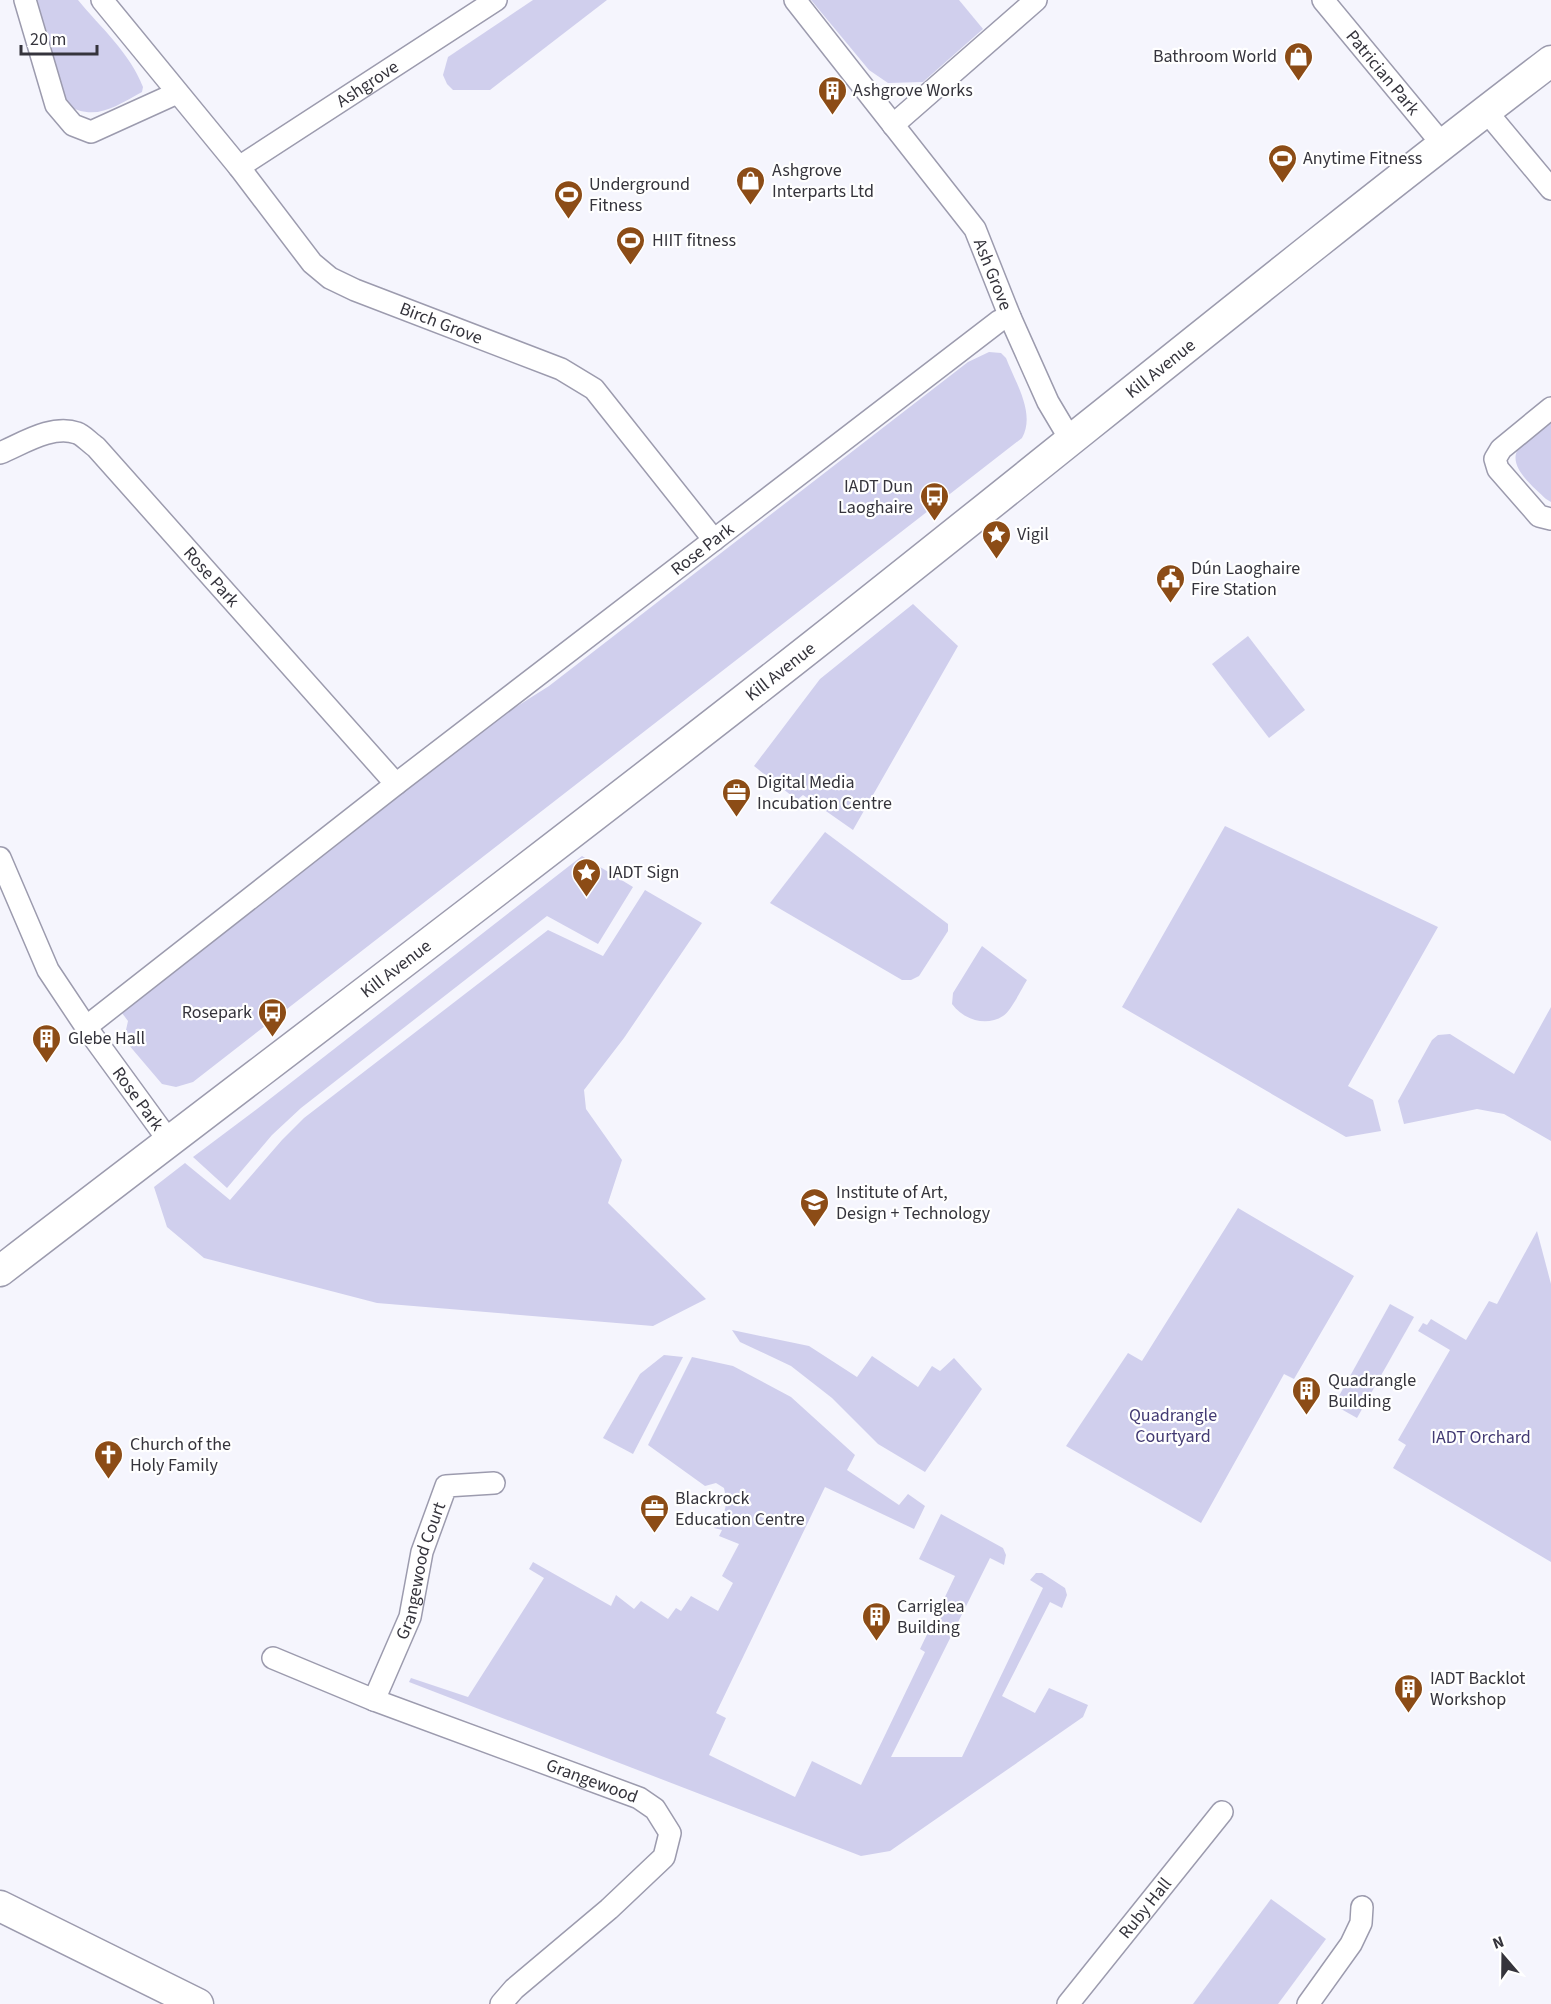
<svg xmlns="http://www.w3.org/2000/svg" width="1551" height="2004" viewBox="0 0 1551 2004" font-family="'Source Sans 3',sans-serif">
	<rect width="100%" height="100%" fill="#f5f5fd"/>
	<!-- green -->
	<g fill="#d0cfed">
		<path d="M36 0H78C101 28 130 53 143 87L142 92C114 107 94 123 64 103Z"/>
		<polygon points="533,0 607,0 490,90 453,90 447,84 443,75 448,57"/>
		<polygon points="811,0 959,0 983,29 923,82 888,83 869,70"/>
		<path d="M989 352 1001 353 1006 358C1015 382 1036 413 1022 438L193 1082 176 1087 162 1084 128 1044 126 1030 128 1021 122 1013 335 846 478 731 549 686 968 362Z"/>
		<path d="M1551 423V502L1546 499C1535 488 1507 467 1518 449 1523 441 1543 429 1551 423Z"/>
		<polygon points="913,604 958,646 853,830 803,795 797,800 754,766 820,679"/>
		<polygon points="1248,636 1305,710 1269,738 1212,664"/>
		<polygon points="1225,826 1438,927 1348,1086 1373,1100 1381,1131 1346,1137 1122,1007"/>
		<polygon points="825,832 948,924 948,931 919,976 911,980 902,980 770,903"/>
		<polygon points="582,856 633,887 598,944 547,916 301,1108 272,1135 227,1188 193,1157 257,1109"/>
		<polygon points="645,890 702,923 624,1038 584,1090 586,1109 622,1160 608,1203 706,1299 653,1326 377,1303 204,1258 167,1227 154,1187 185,1163 230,1200 282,1140 304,1118 548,930 603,956"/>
		<path d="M982 946 1027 980C1022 988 1011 1011 1003 1016 986 1027 964 1020 952 1004L953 993Z"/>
		<polygon points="1551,1007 1551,1141 1504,1114 1477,1109 1404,1124 1398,1101 1432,1040 1438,1035 1450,1034 1514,1074"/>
		<polygon points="1238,1208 1354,1276 1294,1379 1284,1374 1201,1523 1066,1446 1128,1353 1142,1361"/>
		<polygon points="1537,1231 1551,1284 1551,1562 1393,1468 1406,1445 1398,1440 1450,1350 1418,1331 1423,1323 1427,1325 1431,1319 1466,1340 1489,1301 1497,1304"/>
		<polygon points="1390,1304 1414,1317 1357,1418 1334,1405"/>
		<polygon points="732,1330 809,1346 857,1377 872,1356 918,1387 932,1366 940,1371 954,1358 982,1389 925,1472 878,1444 832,1398 791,1366 740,1342"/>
		<polygon points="664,1355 683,1357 633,1454 603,1438 640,1374"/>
		<path d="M692 1357 733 1366 791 1397 855 1455 847 1470 899 1505 908 1494 925 1506 914 1529 825 1487 716 1713 726 1718 709 1755 795 1797 812 1761 861 1785 925 1652 920 1649 955 1576 919 1559 941 1514 1003 1548 1006 1555 1004 1565 990 1558 891 1757H962L1043 1588 1030 1580 1036 1573H1042L1065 1588 1067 1595 1062 1608 1050 1602 1002 1696 1035 1713 1049 1688 1088 1705 1083 1717 890 1851 861 1856 409 1682 411 1678 468 1697 544 1578 529 1569 533 1562 611 1606 616 1595 634 1609 641 1601 668 1619 676 1608 681 1611 691 1596 718 1611 733 1583 722 1576 739 1544 719 1536 722 1530 714 1528C726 1512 728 1507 724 1488L716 1483 705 1486 648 1445Z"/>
		<polygon points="1271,1899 1326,1939 1278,2004 1193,2004"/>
	</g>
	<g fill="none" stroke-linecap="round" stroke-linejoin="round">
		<defs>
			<g id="street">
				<polyline points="25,0 56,105 73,125 91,132 177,93"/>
				<path id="s1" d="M102 0 239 167 312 263 330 278 355 290 561 369 594 389 714 540"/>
				<path id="s2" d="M795 0 975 229 1010 317 1048 402 1070 439"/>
				<path id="s3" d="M1323 0 1443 145"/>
				<polyline points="1486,111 1551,189"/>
				<polyline points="893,125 1036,0"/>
				<path id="s4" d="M239 167 496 0"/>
				<polyline points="1551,408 1501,449 1495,459 1498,469 1539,516 1551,519"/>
				<path id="s5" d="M0 453C22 444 52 424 77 433 83 435 90 443 96 447L396 784"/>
				<path id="s6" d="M0 858 48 970 86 1027 169 1141"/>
				<path id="s7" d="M86 1027 396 784 999 321 1010 317"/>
				<path id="s8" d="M273 1658 374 1700 639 1798 655 1809 670 1833 664 1857 609 1909 514 1989 501 2004"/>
				<path id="s9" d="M374 1700 410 1617 422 1552 446 1486 494 1483"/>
				<path id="s10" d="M1068 2004 1222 1812"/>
				<polyline points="1308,2004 1351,1944 1361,1923 1362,1907"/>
			</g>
			<g id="secondary">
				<path id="s11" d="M0 1271C272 1062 546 856 815 644 1061 450 1302 251 1551 61"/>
				<polyline points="0,1906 198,2004"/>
			</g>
		</defs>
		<!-- street casing -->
		<use href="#street" stroke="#9c9bae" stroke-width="24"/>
		<!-- secondary casing -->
		<use href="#secondary" stroke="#9c9bae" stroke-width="33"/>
		<!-- street -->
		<use href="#street" stroke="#fff" stroke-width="21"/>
		<!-- secondary -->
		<use href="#secondary" stroke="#fff" stroke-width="30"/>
	</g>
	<!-- icons -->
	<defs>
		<symbol id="shop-pin" viewBox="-11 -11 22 30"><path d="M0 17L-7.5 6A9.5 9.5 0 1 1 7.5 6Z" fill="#8c4c16" stroke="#fff"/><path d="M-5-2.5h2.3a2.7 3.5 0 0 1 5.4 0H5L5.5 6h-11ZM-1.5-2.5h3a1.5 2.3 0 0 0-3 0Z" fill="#fff"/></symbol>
		<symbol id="building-pin" viewBox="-11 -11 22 30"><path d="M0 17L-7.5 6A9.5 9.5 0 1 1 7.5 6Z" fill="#8c4c16" stroke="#fff"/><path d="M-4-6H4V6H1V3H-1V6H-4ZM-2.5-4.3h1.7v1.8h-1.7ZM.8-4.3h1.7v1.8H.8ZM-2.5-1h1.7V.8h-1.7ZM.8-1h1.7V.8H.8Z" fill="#fff"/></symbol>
		<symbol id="stadium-pin" viewBox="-11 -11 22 30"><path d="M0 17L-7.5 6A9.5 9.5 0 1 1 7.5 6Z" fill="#8c4c16" stroke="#fff"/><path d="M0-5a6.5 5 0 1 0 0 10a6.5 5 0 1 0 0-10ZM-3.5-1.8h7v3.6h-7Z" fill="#fff"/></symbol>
		<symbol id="bus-pin" viewBox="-11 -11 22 30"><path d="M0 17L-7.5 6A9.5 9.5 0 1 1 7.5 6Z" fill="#8c4c16" stroke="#fff"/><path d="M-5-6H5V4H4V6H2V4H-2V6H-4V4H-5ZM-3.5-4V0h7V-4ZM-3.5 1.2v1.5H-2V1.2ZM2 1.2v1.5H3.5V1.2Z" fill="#fff"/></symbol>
		<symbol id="sight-pin" viewBox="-11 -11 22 30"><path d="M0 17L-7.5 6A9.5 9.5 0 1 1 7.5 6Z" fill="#8c4c16" stroke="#fff"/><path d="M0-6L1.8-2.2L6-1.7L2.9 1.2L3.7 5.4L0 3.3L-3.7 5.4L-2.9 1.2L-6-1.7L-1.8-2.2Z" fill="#fff"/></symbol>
		<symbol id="civic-pin" viewBox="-11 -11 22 30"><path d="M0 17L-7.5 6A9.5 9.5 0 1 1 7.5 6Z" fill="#8c4c16" stroke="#fff"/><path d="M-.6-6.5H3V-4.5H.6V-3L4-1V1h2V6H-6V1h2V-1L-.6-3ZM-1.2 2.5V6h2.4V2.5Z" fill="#fff"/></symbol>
		<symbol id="office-pin" viewBox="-11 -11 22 30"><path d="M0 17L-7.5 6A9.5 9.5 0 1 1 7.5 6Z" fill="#8c4c16" stroke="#fff"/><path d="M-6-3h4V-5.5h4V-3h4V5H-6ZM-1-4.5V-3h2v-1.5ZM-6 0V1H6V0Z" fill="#fff"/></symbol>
		<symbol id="university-pin" viewBox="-11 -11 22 30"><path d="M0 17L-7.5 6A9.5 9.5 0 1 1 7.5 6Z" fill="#8c4c16" stroke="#fff"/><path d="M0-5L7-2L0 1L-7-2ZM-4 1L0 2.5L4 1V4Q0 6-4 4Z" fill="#fff"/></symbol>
		<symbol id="church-pin" viewBox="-11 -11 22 30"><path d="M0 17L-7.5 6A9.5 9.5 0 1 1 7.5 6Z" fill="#8c4c16" stroke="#fff"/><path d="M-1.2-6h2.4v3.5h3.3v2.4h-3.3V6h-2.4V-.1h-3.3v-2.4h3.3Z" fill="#fff"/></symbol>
	</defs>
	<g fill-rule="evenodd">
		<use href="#shop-pin" x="1282" y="40" width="33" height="45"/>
		<use href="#building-pin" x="816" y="74" width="33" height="45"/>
		<use href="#stadium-pin" x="1266" y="142" width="33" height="45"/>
		<use href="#shop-pin" x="734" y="164" width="33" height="45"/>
		<use href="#stadium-pin" x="552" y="178" width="33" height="45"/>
		<use href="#stadium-pin" x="614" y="224" width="33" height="45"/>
		<use href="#bus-pin" x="918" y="480" width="33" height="45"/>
		<use href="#sight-pin" x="980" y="518" width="33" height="45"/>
		<use href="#civic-pin" x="1154" y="562" width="33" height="45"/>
		<use href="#office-pin" x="720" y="776" width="33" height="45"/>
		<use href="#sight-pin" x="570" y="856" width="33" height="45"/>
		<use href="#bus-pin" x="256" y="996" width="33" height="45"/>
		<use href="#building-pin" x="30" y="1022" width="33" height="45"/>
		<use href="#university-pin" x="798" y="1186" width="33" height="45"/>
		<use href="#building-pin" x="1290" y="1374" width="33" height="45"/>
		<use href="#church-pin" x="92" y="1438" width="33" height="45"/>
		<use href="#office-pin" x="638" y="1492" width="33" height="45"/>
		<use href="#building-pin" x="860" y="1600" width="33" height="45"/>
		<use href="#building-pin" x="1392" y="1672" width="33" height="45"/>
	</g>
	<g text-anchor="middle" stroke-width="4.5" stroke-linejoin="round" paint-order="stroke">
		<!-- poi labels -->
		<g font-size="18" fill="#35343c" stroke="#fff" text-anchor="start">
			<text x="1277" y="62" text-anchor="end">Bathroom World</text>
			<text x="853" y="96">Ashgrove Works</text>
			<text x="1303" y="164">Anytime Fitness</text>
			<text x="772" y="176">Ashgrove<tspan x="772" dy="21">Interparts Ltd</tspan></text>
			<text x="589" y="190">Underground<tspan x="589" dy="21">Fitness</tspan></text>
			<text x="652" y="246">HIIT fitness</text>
			<text x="913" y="492" text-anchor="end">IADT Dun<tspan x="913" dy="21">Laoghaire</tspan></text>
			<text x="1017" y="540">Vigil</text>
			<text x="1191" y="574">Dún Laoghaire<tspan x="1191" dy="21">Fire Station</tspan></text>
			<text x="757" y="788">Digital Media<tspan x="757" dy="21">Incubation Centre</tspan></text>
			<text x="608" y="878">IADT Sign</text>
			<text x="252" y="1018" text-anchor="end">Rosepark</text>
			<text x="68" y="1044">Glebe Hall</text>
			<text x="836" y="1198">Institute of Art,<tspan x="836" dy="21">Design + Technology</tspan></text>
			<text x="1328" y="1386">Quadrangle<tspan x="1328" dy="21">Building</tspan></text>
			<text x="130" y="1450">Church of the<tspan x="130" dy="21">Holy Family</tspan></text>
			<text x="675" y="1504">Blackrock<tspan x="675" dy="21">Education Centre</tspan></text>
			<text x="897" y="1612">Carriglea<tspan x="897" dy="21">Building</tspan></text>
			<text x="1430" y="1684">IADT Backlot<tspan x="1430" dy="21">Workshop</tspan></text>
		</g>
		<!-- street labels -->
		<g font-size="18" fill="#35343c" stroke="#fff">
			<text dy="6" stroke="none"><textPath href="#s3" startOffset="94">Patrician Park</textPath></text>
			<text dy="6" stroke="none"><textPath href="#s4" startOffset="153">Ashgrove</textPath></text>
			<text dy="6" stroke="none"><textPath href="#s2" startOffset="340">Ash Grove</textPath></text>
			<text dy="6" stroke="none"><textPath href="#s1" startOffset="480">Birch Grove</textPath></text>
			<text dy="6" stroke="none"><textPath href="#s11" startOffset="1470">Kill Avenue</textPath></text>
			<text dy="6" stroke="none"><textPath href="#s7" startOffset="780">Rose Park</textPath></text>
			<text dy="6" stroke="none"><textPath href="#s5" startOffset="279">Rose Park</textPath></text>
			<text dy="6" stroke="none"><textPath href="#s11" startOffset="984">Kill Avenue</textPath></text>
			<text dy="6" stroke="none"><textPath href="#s11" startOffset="498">Kill Avenue</textPath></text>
			<text dy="6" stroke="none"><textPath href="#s6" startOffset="279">Rose Park</textPath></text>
			<text dy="6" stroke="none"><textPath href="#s9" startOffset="138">Grangewood Court</textPath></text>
			<text dy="6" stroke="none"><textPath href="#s8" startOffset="342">Grangewood</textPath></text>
			<text dy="6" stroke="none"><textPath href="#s10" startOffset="123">Ruby Hall</textPath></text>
		</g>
		<!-- park labels -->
		<g font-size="18" fill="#423a73" stroke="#fff">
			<text x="1173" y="1421">Quadrangle<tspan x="1173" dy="21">Courtyard</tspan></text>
			<text x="1481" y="1443">IADT Orchard</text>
		</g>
	</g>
	<!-- north arrow -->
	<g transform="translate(1503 1956) rotate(340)" stroke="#ffffff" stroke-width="4.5" paint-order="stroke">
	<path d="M0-4.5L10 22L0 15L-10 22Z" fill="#35343c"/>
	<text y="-9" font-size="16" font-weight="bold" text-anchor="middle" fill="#35343c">N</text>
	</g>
	<!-- scale -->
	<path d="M21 45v9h76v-9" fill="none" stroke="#35343c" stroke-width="3"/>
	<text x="30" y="45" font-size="18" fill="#35343c" stroke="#ffffff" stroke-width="4.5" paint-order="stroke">20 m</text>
</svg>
